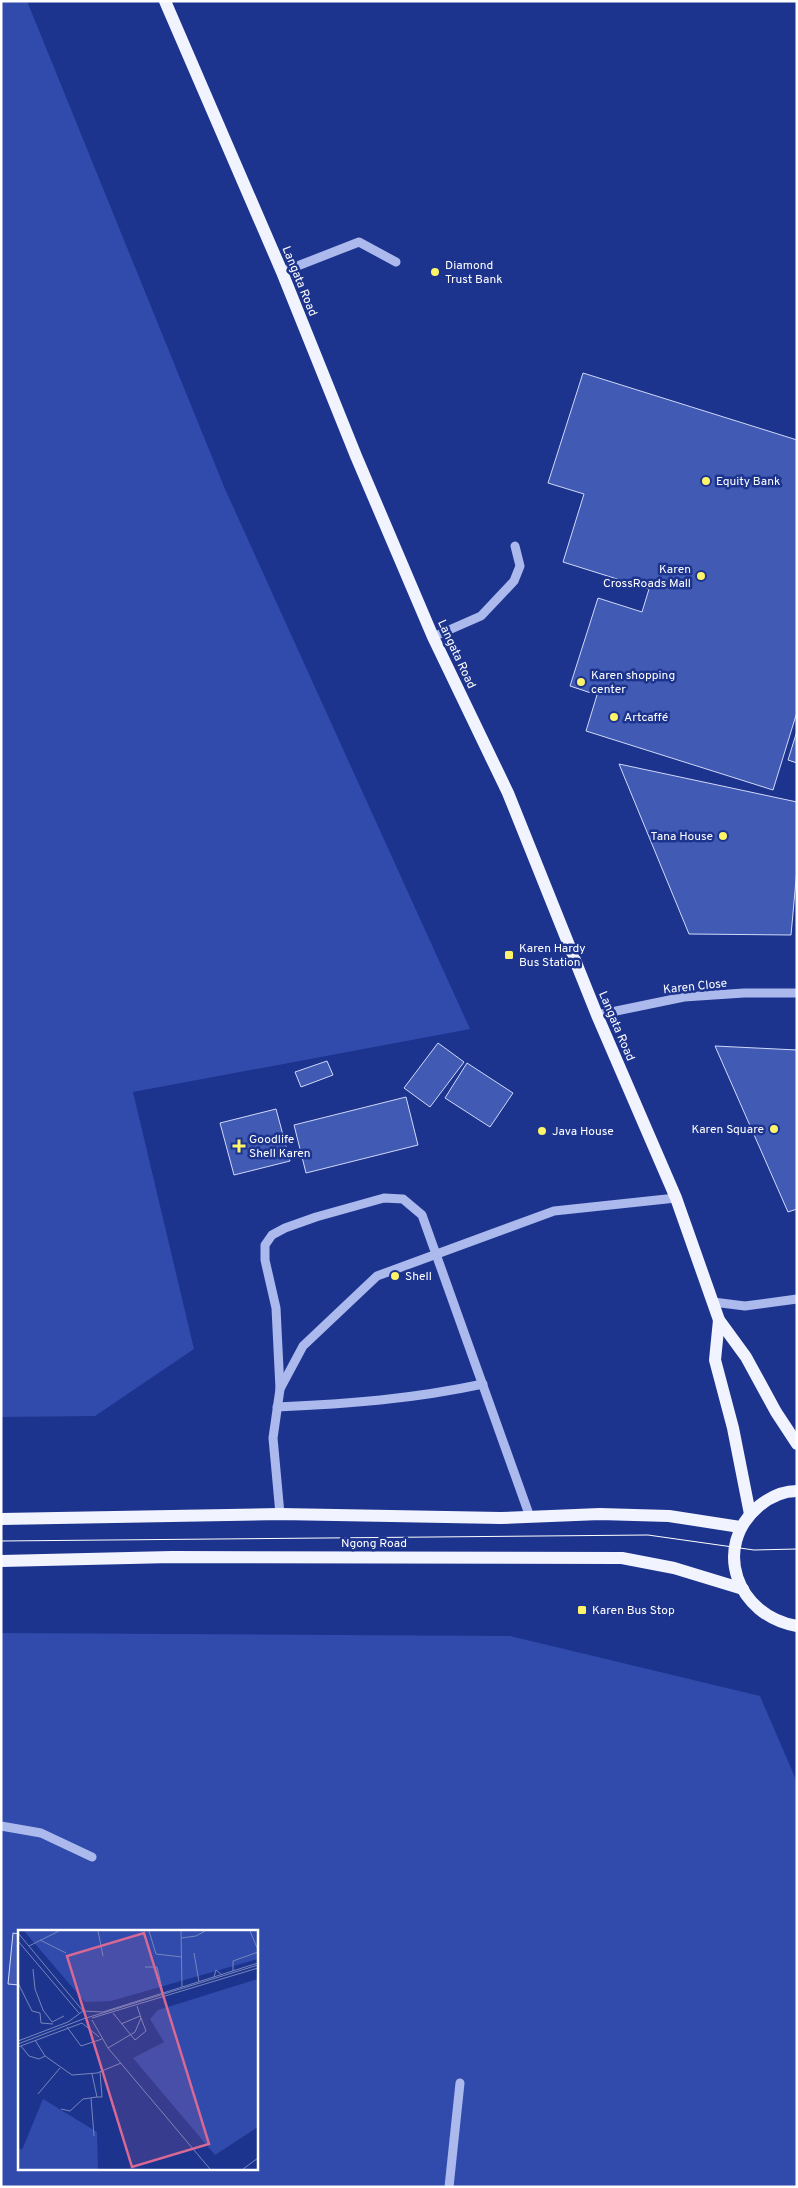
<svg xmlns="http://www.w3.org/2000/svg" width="798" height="2188" viewBox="0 0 798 2188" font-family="Overpass,sans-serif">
	<rect width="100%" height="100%" fill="#1d348e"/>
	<!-- green -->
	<g fill="#304bac" fill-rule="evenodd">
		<polygon points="1,1 27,1 225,489 470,1029 133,1092 194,1349 95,1416 1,1417"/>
		<path d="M1 1633 510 1636 760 1696 797 1782V2187H1ZM19 1932H256V2169H19Z"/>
	</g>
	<!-- building -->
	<g fill="#415ab4" stroke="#d0d9f9">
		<polygon points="583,373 797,440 797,712 773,790 586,731 597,695 570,686 598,598 642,612 649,589 563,562 584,494 548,483"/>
		<polygon points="797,731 797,763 788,760"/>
		<polygon points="619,764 797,802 797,869 791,935 689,934"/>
		<polygon points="438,1043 464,1062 430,1107 404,1088"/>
		<polygon points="715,1046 797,1050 797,1209 788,1212"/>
		<polygon points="327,1061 333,1075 301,1087 295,1072"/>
		<polygon points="467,1063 513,1093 490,1127 445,1098"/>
		<polygon points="406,1097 418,1145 306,1173 294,1125"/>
		<polygon points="276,1109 290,1161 234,1175 220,1123"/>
		<polygon points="13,1933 19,1934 19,1985 8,1984"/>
	</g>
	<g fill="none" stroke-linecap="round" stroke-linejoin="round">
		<!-- minor -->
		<g stroke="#abb9ed" stroke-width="9">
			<polyline points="282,272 359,242 396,262"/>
			<polyline points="433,637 481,616 514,581 520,566 515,546"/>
			<polyline points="597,1015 684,997 744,993 797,993"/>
			<polyline points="713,1302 745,1306 797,1299"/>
			<polyline points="280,1389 276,1308 265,1260 265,1245 272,1235 285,1228 316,1217 384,1198 403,1199 422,1215 530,1517"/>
			<path d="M277 1407C348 1404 413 1399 483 1384"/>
			<polyline points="280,1514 273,1438 280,1389 303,1346 377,1276 554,1211 676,1198"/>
			<polyline points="1,1826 41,1833 92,1857"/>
			<polyline points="449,2187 460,2083"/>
		</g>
		<!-- major -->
		<g stroke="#f1f3ff" stroke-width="12">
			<polyline points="165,1 282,272 356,456 433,637 508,793 597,1015 676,1198 719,1320 746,1357 776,1412 797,1444"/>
			<polyline points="719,1320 715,1360 733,1428 750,1514"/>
			<path d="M797 1491C783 1491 770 1497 759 1506 711 1547 737 1616 797 1626"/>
			<polyline points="1,1519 280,1514 501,1518 600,1514 669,1516 740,1527"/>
			<polyline points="1,1561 172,1557 622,1558 674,1568 743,1589"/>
		</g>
		<!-- tram -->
		<polyline stroke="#fff" stroke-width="1" points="1,1541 648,1535 754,1550 797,1549"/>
	</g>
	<!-- markers -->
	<g fill="#fdf469" stroke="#1d348e" stroke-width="2">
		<circle cx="435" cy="272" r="5"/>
		<circle cx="706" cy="481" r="5"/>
		<circle cx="701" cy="576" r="5"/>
		<circle cx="581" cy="682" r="5"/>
		<circle cx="614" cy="717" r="5"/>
		<circle cx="723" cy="836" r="5"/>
		<rect x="504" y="950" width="10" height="10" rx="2.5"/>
		<circle cx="774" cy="1129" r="5"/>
		<circle cx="542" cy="1131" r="5"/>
		<path d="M236.5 1138.5h5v5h5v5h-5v5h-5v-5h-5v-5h5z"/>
		<circle cx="395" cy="1276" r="5"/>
		<rect x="577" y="1605" width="10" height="10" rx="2.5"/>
	</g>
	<g text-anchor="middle" stroke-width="5" stroke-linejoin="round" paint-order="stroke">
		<!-- poi labels -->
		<g font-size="12" fill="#fff" stroke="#1d348e" text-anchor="start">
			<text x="445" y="269">Diamond<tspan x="445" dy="14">Trust Bank</tspan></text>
			<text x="716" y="485">Equity Bank</text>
			<text x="691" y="573" text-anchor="end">Karen<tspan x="691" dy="14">CrossRoads Mall</tspan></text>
			<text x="591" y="679">Karen shopping<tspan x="591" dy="14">center</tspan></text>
			<text x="624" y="721">Artcaffé</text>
			<text x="713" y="840" text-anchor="end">Tana House</text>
			<text x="519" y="952">Karen Hardy<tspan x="519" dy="14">Bus Station</tspan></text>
			<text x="764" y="1133" text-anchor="end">Karen Square</text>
			<text x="552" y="1135">Java House</text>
			<text x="249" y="1143">Goodlife<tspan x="249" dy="14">Shell Karen</tspan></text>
			<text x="405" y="1280">Shell</text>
			<text x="592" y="1614">Karen Bus Stop</text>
		</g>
		<!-- street labels -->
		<g font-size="12" fill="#fff" stroke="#1d348e">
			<text transform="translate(300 281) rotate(68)" y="4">Langata Road</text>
			<text transform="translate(457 654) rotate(65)" y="4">Langata Road</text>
			<text transform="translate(695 986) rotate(-6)" y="4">Karen Close</text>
			<text transform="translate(617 1026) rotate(67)" y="4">Langata Road</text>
			<text x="374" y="1547">Ngong Road</text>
		</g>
	</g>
	<!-- overview -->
	<g transform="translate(18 1930)">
		<rect width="240" height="240" fill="#1d348e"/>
		<path d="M6 1H240V29L93 71 67 72ZM240 49V197L197 225 115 128 146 112 132 89 140 80ZM25 169 79 202 80 239H0V217L4 220Z" fill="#304bac"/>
		<path fill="none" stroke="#7785bb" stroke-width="1" d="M80 1 85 26M131 1 138 24 164 27M163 1 164 57M232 1 240 20M0 3 65 81M163 8 178 6 187 1M22 10 48 23M0 11 61 83M11 16 41 1M176 23 181 52M127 37H139L145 63M15 39 17 59 25 80 34 92 46 86M215 41V31L240 22M196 47 198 40 204 45M0 53 14 81 22 83 23 93 35 94M95 83 117 110 128 101 123 88M74 88 240 38M74 90 90 118 192 239M103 94 122 86M49 97 63 116 84 109M17 110 27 126 54 145 79 143 103 133M0 111 50 92 65 81 85 82 240 33M0 114 65 89 240 35M3 116 11 126 21 129 27 126M0 117 64 93 81 107M90 118 117 102 123 88 119 76M74 144 79 167H84L82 142M20 164 42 138M73 168 76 206M43 179 52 181 65 169 79 167M225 239 240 228"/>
		<path fill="#d76994" fill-opacity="0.15" stroke="#d76994" stroke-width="2.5" d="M126 3 191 214 114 237 49 26Z"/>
		<rect width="240" height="240" fill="none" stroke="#fff" stroke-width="2.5"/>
	</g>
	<!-- border -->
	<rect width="798" height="2188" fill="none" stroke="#ffffff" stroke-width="5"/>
</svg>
